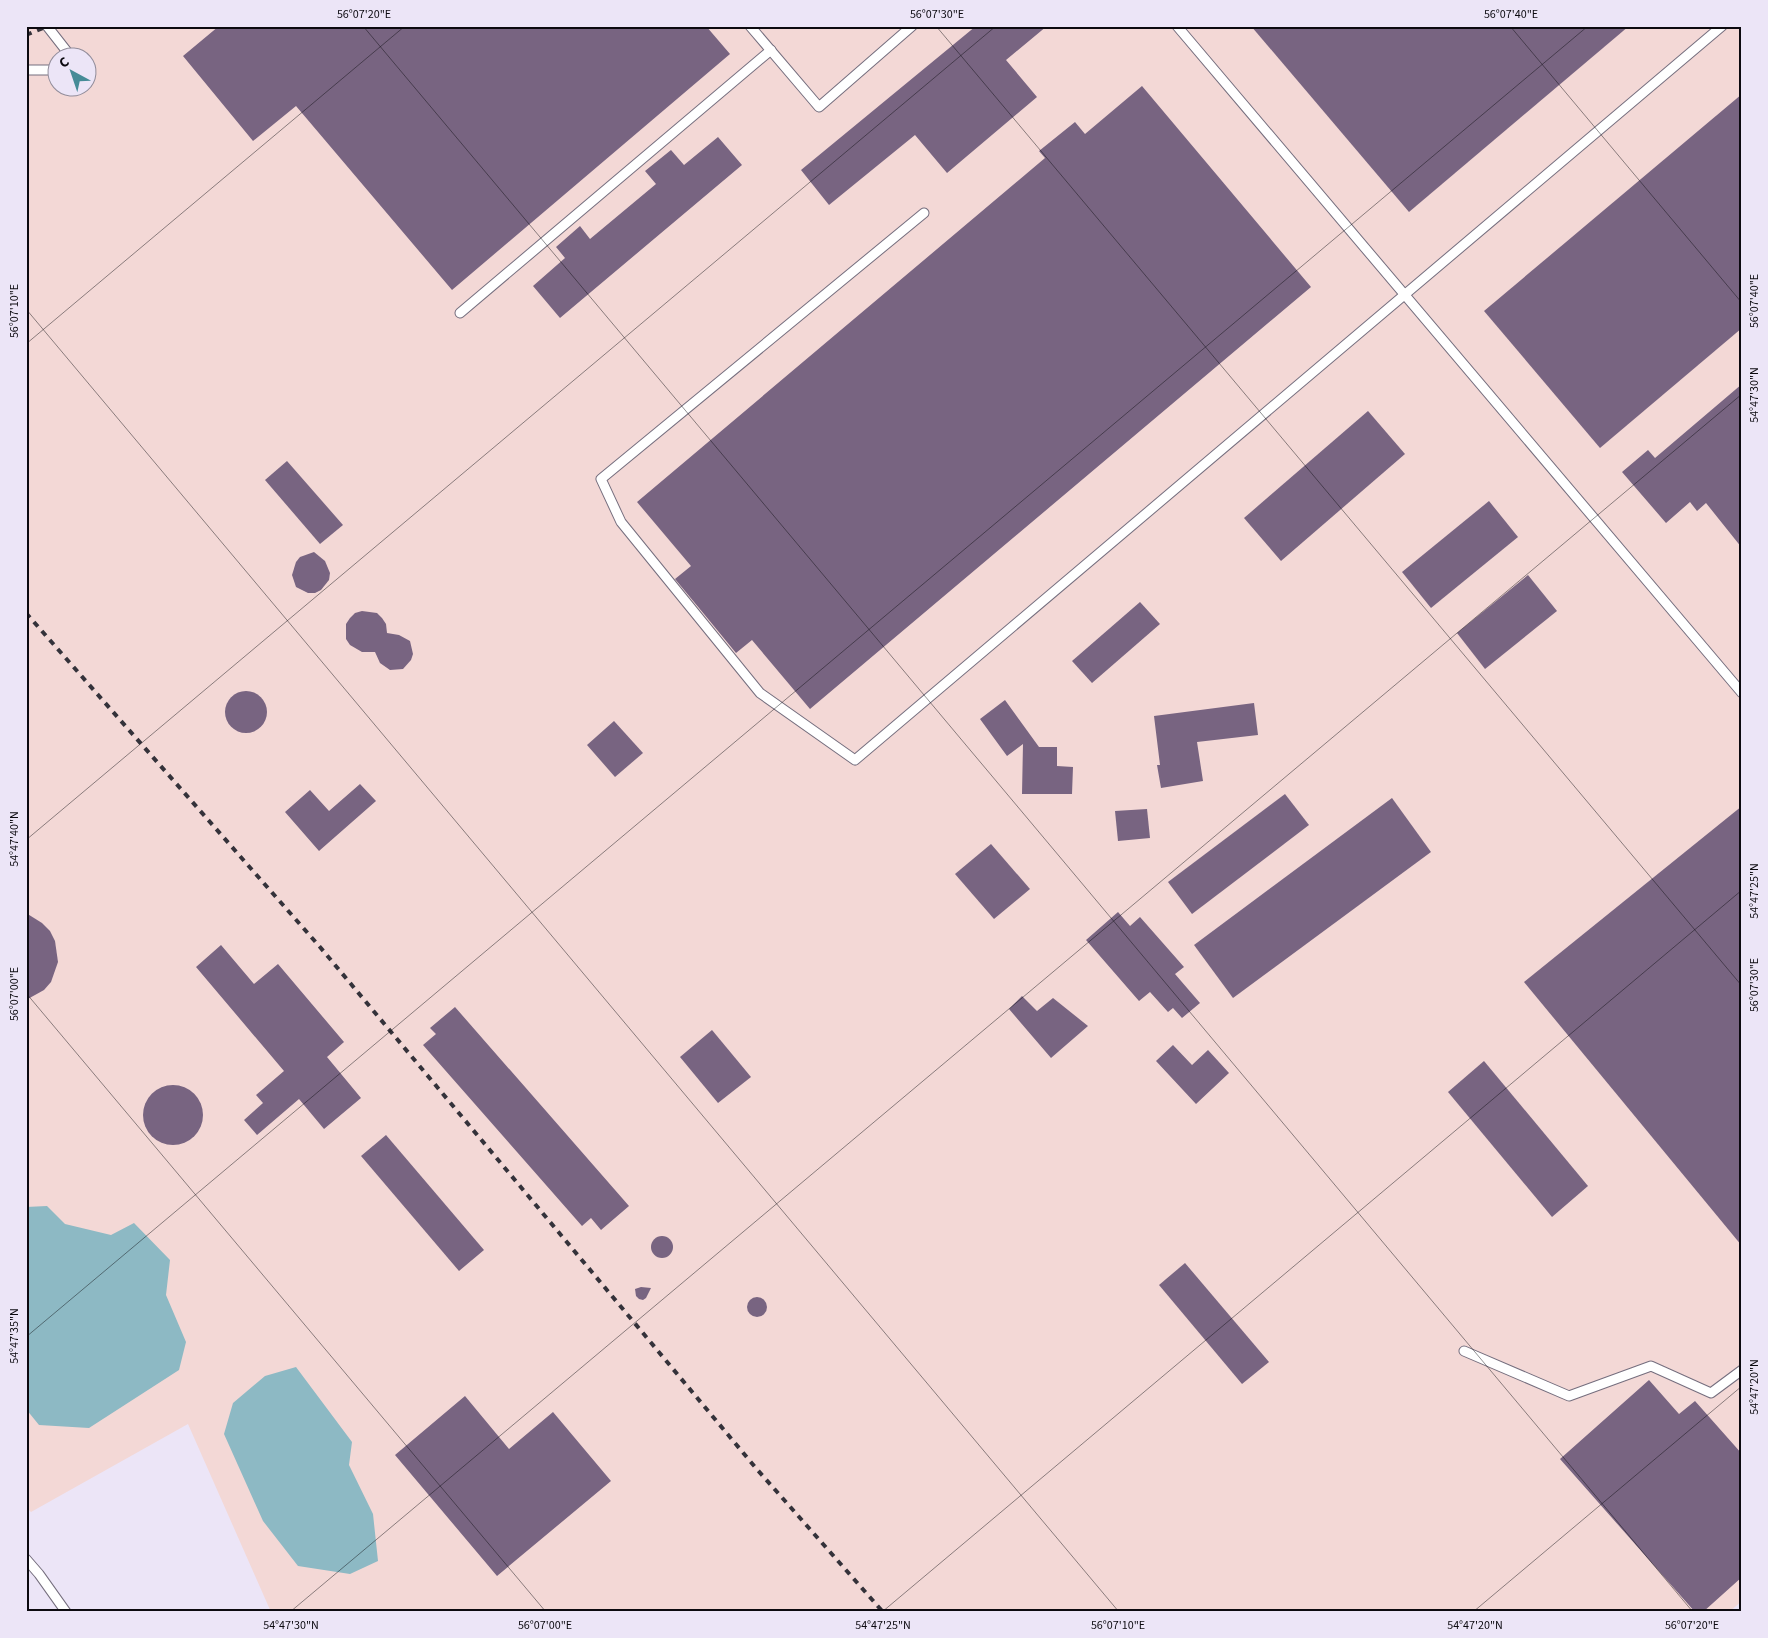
<svg xmlns="http://www.w3.org/2000/svg" width="1768" height="1638" viewBox="0 0 1768 1638" font-family="'Source Sans 3',sans-serif">
	<rect width="100%" height="100%" fill="#ece5f7"/>
	<!-- industrial -->
	<path fill="#f3d8d6" fill-rule="evenodd" d="M26 26H1742V1601L1729 1612H271L188 1424 31 1512 26 1507ZM58 58H88V88H58Z"/>
	<!-- water -->
	<g fill="#8db9c4">
		<polygon points="47,1206 65,1224 111,1235 134,1223 170,1260 166,1295 186,1342 179,1370 89,1428 39,1425 26,1409 26,1207"/>
		<polygon points="296,1367 352,1442 349,1465 373,1514 378,1561 350,1574 298,1566 263,1521 224,1434 233,1403 265,1376"/>
	</g>
	<!-- building -->
	<g fill="#786481">
		<polygon points="219,26 706,26 730,54 452,290 296,106 253,141 183,56"/>
		<polygon points="976,26 1047,26 1006,60 1037,97 947,173 915,135 829,205 801,170"/>
		<polygon points="1251,26 1629,26 1409,212"/>
		<polygon points="1142,86 1311,287 810,709 752,640 736,653 704,614 675,579 691,566 637,502 1045,158 1039,151 1075,122 1085,134"/>
		<polygon points="1742,94 1742,328 1600,448 1484,311"/>
		<polygon points="718,137 742,165 560,318 533,286 565,258 556,247 580,226 590,239 656,184 645,171 671,150 684,165"/>
		<polygon points="1742,384 1742,548 1706,503 1697,511 1690,502 1666,523 1622,472 1648,450 1655,458"/>
		<polygon points="1368,411 1405,454 1281,561 1244,518"/>
		<polygon points="287,461 343,525 320,544 265,480"/>
		<polygon points="1489,501 1518,537 1431,608 1402,572"/>
		<polygon points="314,552 325,561 330,573 329,580 321,590 315,593 308,593 296,587 292,575 296,562 300,557"/>
		<polygon points="1528,575 1557,611 1485,669 1457,633"/>
		<polygon points="1140,602 1160,624 1092,683 1072,661"/>
		<polygon points="362,611 377,613 382,618 386,624 387,633 399,635 410,641 413,654 411,660 403,669 390,670 380,663 375,652 362,652 350,645 346,639 346,624 350,618 355,613"/>
		<circle cx="246" cy="712" r="21"/>
		<polygon points="1005,700 1039,747 1057,747 1057,766 1073,767 1072,794 1022,794 1023,744 1007,756 980,719"/>
		<polygon points="1254,703 1258,735 1197,742 1203,781 1161,788 1157,765 1160,765 1154,716"/>
		<polygon points="614,721 643,753 615,777 587,745"/>
		<polygon points="360,784 376,801 319,851 285,812 310,790 329,811"/>
		<polygon points="1285,794 1309,825 1192,914 1168,882"/>
		<polygon points="1392,798 1431,852 1233,998 1194,945"/>
		<polygon points="1742,806 1742,1246 1524,982"/>
		<polygon points="1147,809 1150,838 1118,841 1115,811"/>
		<polygon points="991,844 1030,889 994,919 955,874"/>
		<polygon points="1118,912 1130,926 1140,917 1184,967 1175,974 1200,1003 1182,1018 1173,1008 1168,1012 1150,992 1139,1001 1086,940"/>
		<polygon points="26,913 42,923 50,931 55,941 58,962 51,982 44,990 26,1000"/>
		<polygon points="221,945 254,984 278,964 344,1042 327,1057 361,1098 324,1129 299,1099 257,1135 244,1120 263,1103 256,1095 284,1071 196,967"/>
		<polygon points="1022,996 1037,1011 1053,998 1088,1026 1051,1058 1009,1009"/>
		<polygon points="455,1007 629,1206 601,1230 591,1218 582,1226 423,1045 436,1034 430,1028"/>
		<polygon points="712,1030 751,1077 718,1103 680,1057"/>
		<polygon points="1173,1045 1192,1065 1208,1050 1229,1073 1196,1104 1156,1061"/>
		<polygon points="1484,1061 1588,1186 1552,1217 1448,1092"/>
		<circle cx="173" cy="1115" r="30"/>
		<polygon points="386,1135 484,1250 459,1271 361,1156"/>
		<circle cx="662" cy="1247" r="11"/>
		<polygon points="1185,1263 1269,1362 1242,1384 1159,1285"/>
		<polygon points="641,1287 651,1288 646,1298 643,1300 639,1299 636,1296 635,1289"/>
		<circle cx="757" cy="1307" r="10"/>
		<polygon points="1649,1380 1679,1414 1695,1401 1742,1454 1742,1577 1703,1612 1695,1612 1560,1459"/>
		<polygon points="465,1396 509,1449 553,1412 611,1481 497,1576 395,1455"/>
	</g>
	<g fill="none" stroke-linecap="round" stroke-linejoin="round">
		<defs>
			<g id="lane">
				<polyline points="47,26 72,58"/>
				<polyline points="750,26 819,107 912,26"/>
				<polyline points="1177,26 1742,693"/>
				<polyline points="26,70 58,70"/>
				<polyline points="924,213 601,479 621,522 760,693 855,760 1722,26"/>
				<polyline points="460,313 771,50"/>
				<polyline points="1464,1351 1569,1396 1651,1366 1711,1393 1742,1370"/>
				<polyline points="26,1559 39,1574 66,1612"/>
			</g>
		</defs>
		<!-- lane casing -->
		<use href="#lane" stroke="#756e7e" stroke-width="11"/>
		<!-- lane -->
		<use href="#lane" stroke="#fff" stroke-width="9"/>
		<!-- rail -->
		<g stroke="#34323a" stroke-width="4" stroke-dasharray="6 6" stroke-linecap="butt">
			<polyline points="26,35 48,26"/>
			<polyline points="26,613 320,947 755,1467 883,1612"/>
		</g>
	</g>
	<!-- ticks -->
	<path fill="none" stroke="#0c0a10" stroke-width="1" stroke-opacity="0.45" d="M363 26 1693 1612M936 26 1742 986M1510 26 1742 303M26 309 1119 1612M26 344 405 26M26 840 996 26M26 993 546 1612M26 1337 1588 26M290 1612 1742 394M882 1612 1742 890M1473 1612 1742 1386"/>
	<!-- border -->
	<rect width="1768" height="1638" fill="none" stroke="#ece5f7" stroke-width="55"/>
	<!-- north arrow -->
	<g transform="translate(72 72) rotate(320)"><circle r="24" fill="#ece5f7" stroke="#928d9b"/>
	<path d="M0-4L9 19L0 12L-9 19Z" fill="#468b97"/>
	<text y="-8" font-size="14" font-weight="bold" text-anchor="middle" fill="#0c0a10">С</text>
	</g>
	<rect x="28" y="28" width="1712" height="1582" fill="none" stroke="#0c0a10" stroke-width="2"/>
	<g font-size="12" text-anchor="middle" fill="#0c0a10">
		<text x="364" y="18">56°07'20"E</text>
		<text x="937" y="18">56°07'30"E</text>
		<text x="1511" y="18">56°07'40"E</text>
		<text transform="translate(1754 301) rotate(-90)" y="4">56°07'40"E</text>
		<text transform="translate(14 311) rotate(-90)" y="4">56°07'10"E</text>
		<text transform="translate(1754 395) rotate(-90)" y="4">54°47'30"N</text>
		<text transform="translate(14 839) rotate(-90)" y="4">54°47'40"N</text>
		<text transform="translate(1754 891) rotate(-90)" y="4">54°47'25"N</text>
		<text transform="translate(1754 985) rotate(-90)" y="4">56°07'30"E</text>
		<text transform="translate(14 994) rotate(-90)" y="4">56°07'00"E</text>
		<text transform="translate(14 1336) rotate(-90)" y="4">54°47'35"N</text>
		<text transform="translate(1754 1387) rotate(-90)" y="4">54°47'20"N</text>
		<text x="291" y="1629">54°47'30"N</text>
		<text x="545" y="1629">56°07'00"E</text>
		<text x="883" y="1629">54°47'25"N</text>
		<text x="1118" y="1629">56°07'10"E</text>
		<text x="1475" y="1629">54°47'20"N</text>
		<text x="1692" y="1629">56°07'20"E</text>
	</g>
</svg>
